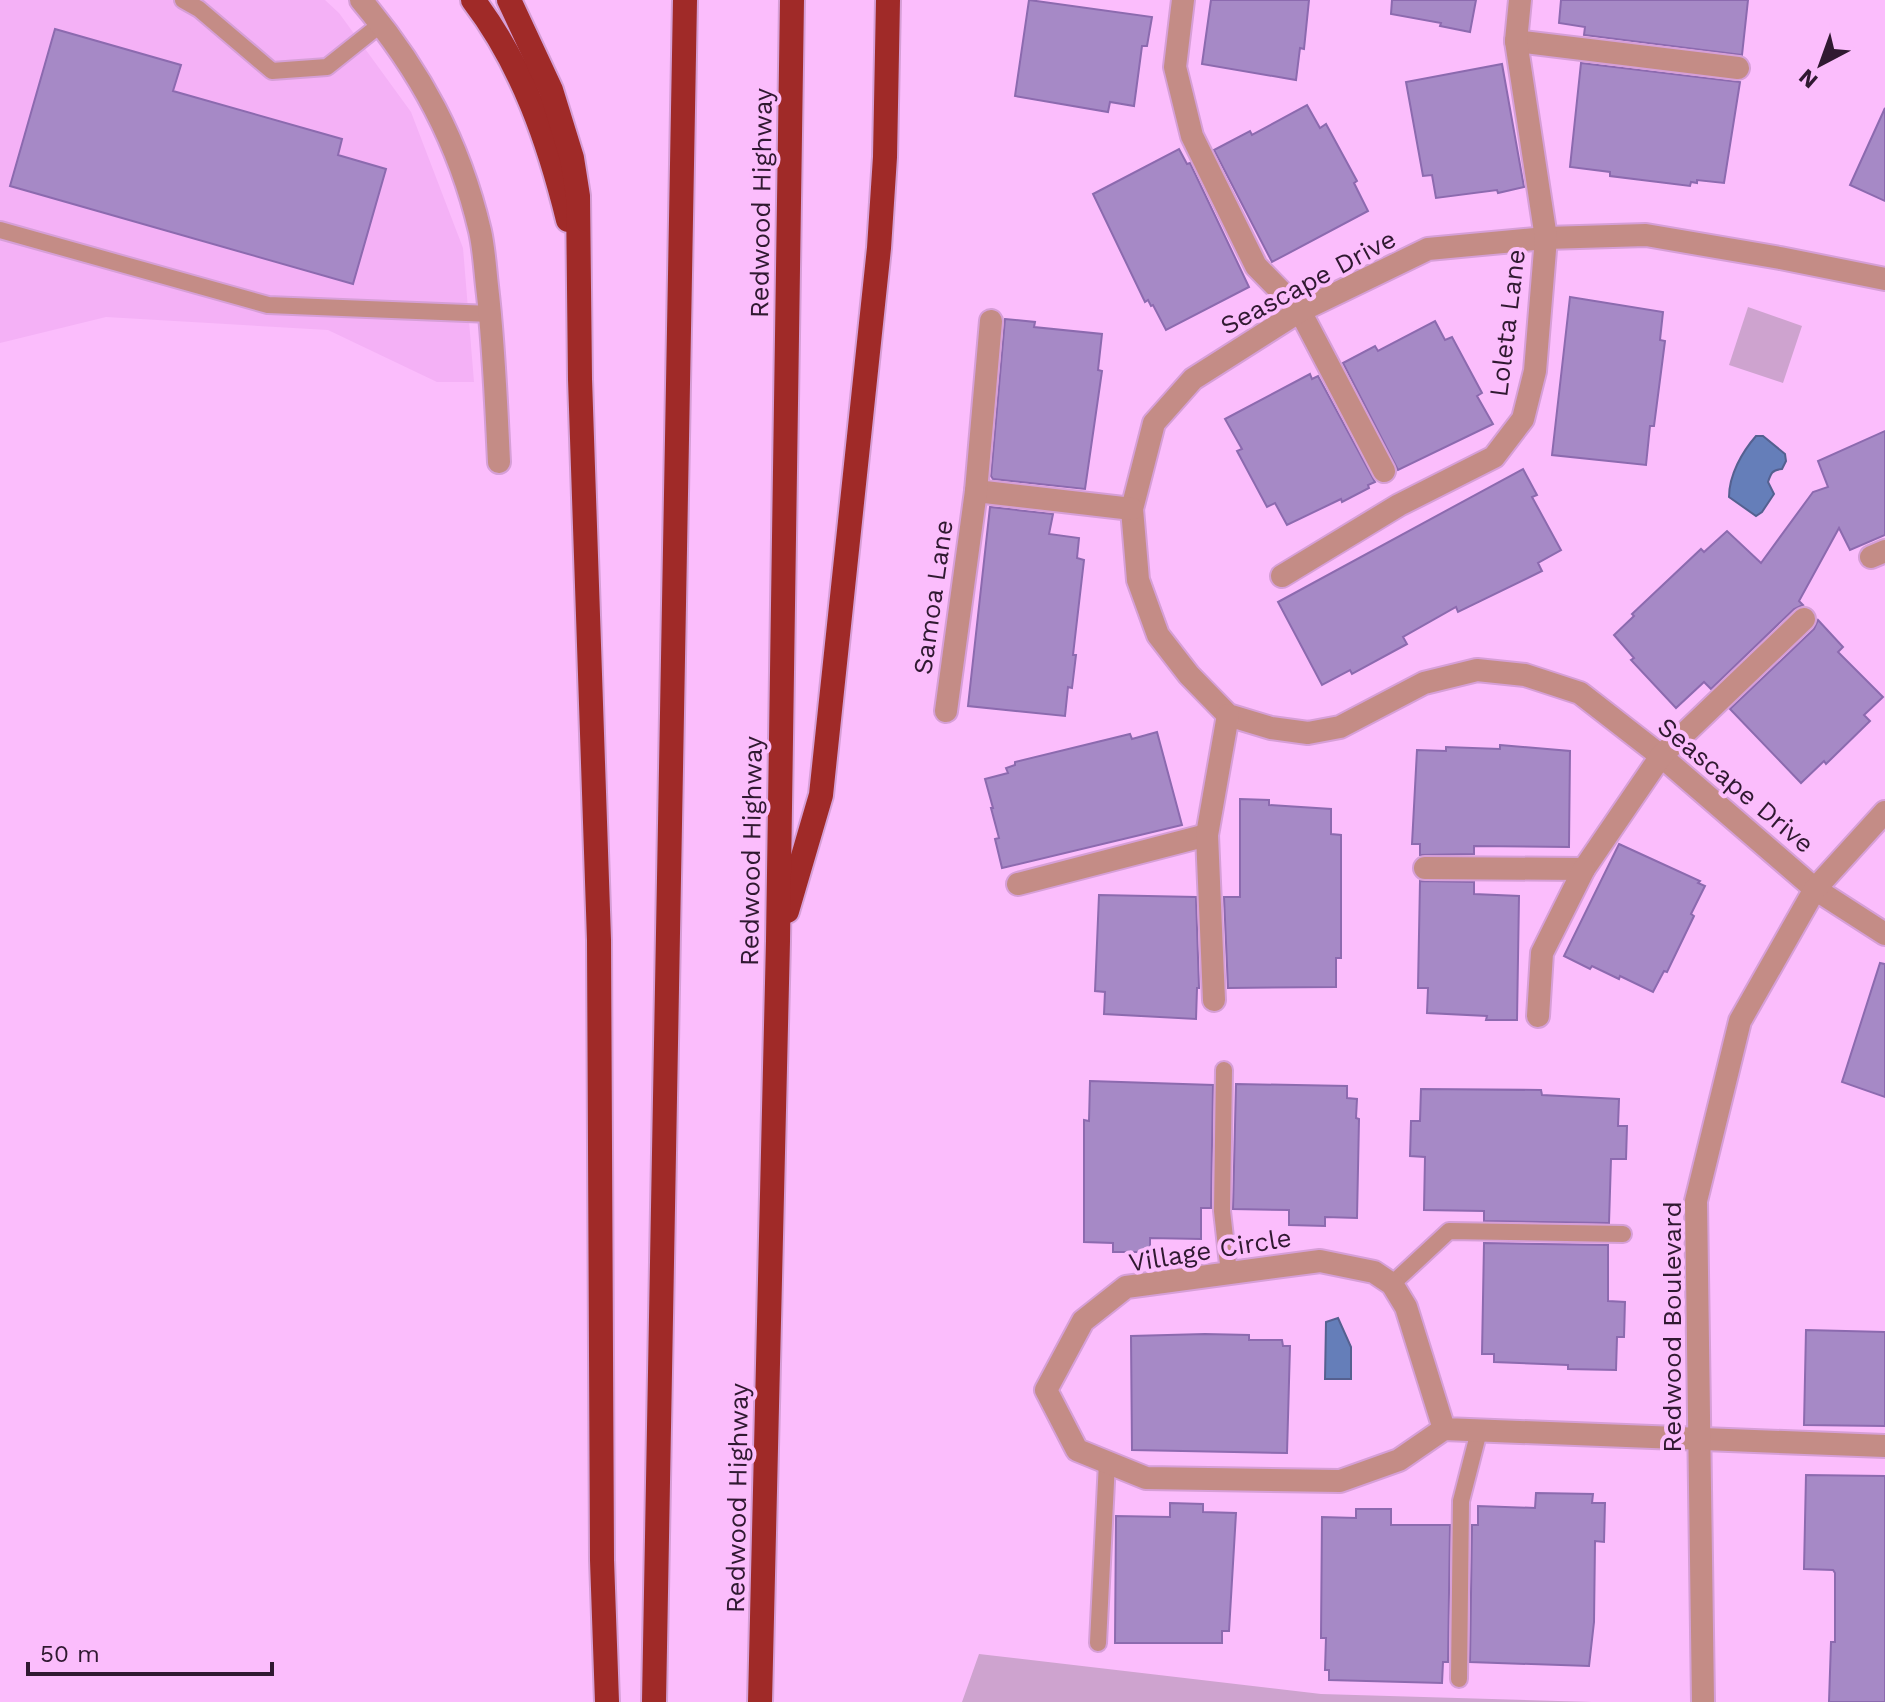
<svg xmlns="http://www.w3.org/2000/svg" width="1885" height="1702" viewBox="0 0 1885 1702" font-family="'Work Sans',sans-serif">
	<rect width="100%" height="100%" fill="#fbbdfc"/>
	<!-- built -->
	<polygon fill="#f4b1f6" points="0,0 325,0 339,13 411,112 463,248 474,382 437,382 328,330 106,317 0,343"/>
	<!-- green -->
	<g fill="#cea3cf">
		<polygon points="1748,307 1802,326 1783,383 1729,365"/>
		<polygon points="979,1654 1321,1694 1592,1702 962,1702"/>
	</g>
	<!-- water -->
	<g fill="#657eb9" stroke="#556090" stroke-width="2">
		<path d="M1756 436H1763L1785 454 1786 461 1782 469C1772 470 1771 473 1768 482L1774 494 1762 512 1756 516 1729 497C1729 475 1742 452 1756 436Z"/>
		<polygon points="1338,1318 1351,1347 1351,1379 1325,1379 1326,1322"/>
	</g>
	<!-- building -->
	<g fill="#a689c6" stroke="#8c6aaf" stroke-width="2">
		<polygon points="1029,0 1152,17 1147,46 1142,46 1134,106 1110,102 1108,112 1015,96"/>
		<polygon points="1211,0 1309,0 1304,49 1300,48 1296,80 1202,64"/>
		<polygon points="1392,0 1476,0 1470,32 1440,26 1441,23 1391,14"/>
		<polygon points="1561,0 1748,0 1742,55 1584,35 1585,27 1559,23"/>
		<polygon points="55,29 181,65 173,91 342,139 338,155 386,169 353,284 10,186"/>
		<polygon points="1581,63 1740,82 1724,183 1697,180 1697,183 1691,182 1690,186 1610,176 1610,172 1570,167"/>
		<polygon points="1502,64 1524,187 1498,193 1497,190 1436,198 1432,175 1423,176 1406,82"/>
		<polygon points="1307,105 1320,128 1326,124 1357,181 1354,183 1368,211 1272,262 1214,150 1250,131 1252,135"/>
		<polygon points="1885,108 1885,201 1850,185"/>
		<polygon points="1179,149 1187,164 1190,163 1249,287 1166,330 1153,305 1151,306 1148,300 1145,302 1093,194"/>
		<polygon points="1570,297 1663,312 1660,340 1665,341 1661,372 1654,426 1650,426 1646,465 1552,455"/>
		<polygon points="1005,319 1035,322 1034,327 1102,334 1098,370 1102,371 1085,489 993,479 991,476"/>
		<polygon points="1435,321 1445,340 1452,337 1482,393 1477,396 1493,424 1398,470 1343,363 1375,346 1378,351"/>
		<polygon points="1310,374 1312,379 1318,376 1375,482 1368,485 1369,488 1342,502 1341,499 1287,525 1275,503 1267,507 1237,451 1242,449 1225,419"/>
		<polygon points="1885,431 1885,535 1850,550 1839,528 1799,601 1803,605 1794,609 1711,689 1704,682 1676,708 1631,660 1634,658 1614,635 1634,616 1632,614 1701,549 1704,552 1727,531 1761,563 1813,492 1828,487 1818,461"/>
		<polygon points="1523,469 1537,495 1532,497 1561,550 1538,563 1542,571 1458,612 1456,607 1403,637 1407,644 1352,674 1350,670 1322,685 1278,602"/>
		<polygon points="990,507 1053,514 1049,534 1079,538 1077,558 1084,560 1073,655 1076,655 1072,688 1068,687 1065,716 968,706"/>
		<polygon points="1818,620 1843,647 1838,652 1883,697 1864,715 1870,721 1826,764 1824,761 1801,783 1730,709 1814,629"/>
		<polygon points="1157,732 1182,825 1002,868 995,839 999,838 991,808 993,808 985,779 1008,773 1006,768 1015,765 1015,762 1130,734 1132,739"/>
		<polygon points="1500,745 1570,751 1569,847 1474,846 1474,854 1420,855 1420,844 1412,844 1417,750 1446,751 1446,747 1500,749"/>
		<polygon points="1240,799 1269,800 1269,805 1331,809 1331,834 1341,835 1341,958 1336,958 1336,987 1228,988 1224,897 1240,897"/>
		<polygon points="1619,844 1700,881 1698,883 1705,886 1691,914 1694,916 1667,972 1664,971 1653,992 1620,976 1619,979 1592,966 1590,969 1564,956"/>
		<polygon points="1420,881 1474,882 1474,894 1519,896 1517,1020 1486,1020 1487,1016 1427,1013 1428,988 1418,988"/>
		<polygon points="1099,895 1196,897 1199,988 1197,988 1196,1019 1104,1014 1105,992 1095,991"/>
		<polygon points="1880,963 1885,964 1885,1097 1842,1082"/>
		<polygon points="1090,1081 1213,1085 1211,1208 1201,1208 1201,1239 1150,1238 1150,1252 1113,1252 1113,1243 1084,1242 1084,1120 1089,1121"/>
		<polygon points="1236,1084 1347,1086 1347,1098 1357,1099 1356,1118 1359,1119 1357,1218 1325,1217 1325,1226 1289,1225 1289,1210 1233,1209"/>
		<polygon points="1421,1089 1541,1090 1542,1095 1619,1099 1618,1126 1627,1126 1626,1159 1611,1159 1609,1223 1484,1221 1484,1211 1424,1210 1425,1157 1410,1156 1411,1121 1420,1121"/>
		<polygon points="1484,1243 1608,1245 1608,1301 1625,1302 1624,1337 1617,1337 1616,1370 1568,1369 1568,1365 1494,1362 1494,1354 1482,1354"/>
		<polygon points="1806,1330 1885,1332 1885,1426 1804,1425"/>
		<polygon points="1205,1334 1249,1335 1249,1340 1282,1340 1283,1346 1290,1346 1287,1453 1132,1450 1131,1336"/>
		<polygon points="1806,1475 1885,1476 1885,1702 1829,1702 1831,1642 1835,1642 1835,1573 1833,1570 1804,1569"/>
		<polygon points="1536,1493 1593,1494 1592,1503 1605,1503 1604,1542 1595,1541 1594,1622 1589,1666 1470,1662 1472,1525 1478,1525 1478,1506 1535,1508"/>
		<polygon points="1170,1503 1203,1504 1203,1512 1236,1513 1229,1631 1222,1631 1222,1643 1115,1643 1116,1516 1170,1517"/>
		<polygon points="1356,1509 1391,1509 1391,1525 1450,1525 1448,1662 1443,1662 1442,1683 1329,1680 1329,1670 1325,1670 1326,1638 1321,1638 1322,1517 1356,1518"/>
	</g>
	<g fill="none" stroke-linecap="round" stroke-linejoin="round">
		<defs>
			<g id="service">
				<polyline points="183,0 199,9 272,71 327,67 381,24"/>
				<polyline points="0,230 268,305 491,314"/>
				<polyline points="1224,1070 1222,1211 1229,1273"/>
				<polyline points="1392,1284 1449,1231 1623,1234"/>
				<polyline points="1098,1643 1107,1462"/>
				<polyline points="1459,1679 1461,1501 1479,1431"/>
			</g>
			<g id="minor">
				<path d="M361 0C420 70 459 142 480 231 484 249 485 268 487 286 494 344 496 403 499 462"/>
				<polyline points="1183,0 1175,67 1192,136 1256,266 1300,311 1384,471"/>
				<polyline points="1516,41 1738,68"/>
				<polyline points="1885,279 1780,258 1646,235 1546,238 1428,249 1300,311 1193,379 1154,423 1132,509 1138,580 1158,635 1189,675 1228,715 1271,728 1308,733 1340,727 1424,683 1477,670 1525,675 1580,693 1661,756 1815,889 1885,934"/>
				<polyline points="976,491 1132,509"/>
				<polyline points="1871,557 1885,551"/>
				<polyline points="1282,576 1399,505 1494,457 1523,419 1535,371 1546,238 1516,41 1520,0"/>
				<polyline points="946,711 976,491 991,321"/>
				<polyline points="1425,868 1584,869 1661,756 1804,619"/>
				<polyline points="1018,884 1207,835"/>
				<polyline points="1214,1000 1207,835 1228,715"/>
				<polyline points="1538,1016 1542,953 1584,869"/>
				<polyline points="1444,1429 1406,1307 1392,1284 1374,1272 1320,1261 1126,1287 1083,1321 1046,1390 1077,1450 1146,1478 1340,1481 1399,1460 1444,1429 1885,1446"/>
				<polyline points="1703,1702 1696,1201 1740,1021 1815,889 1885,812"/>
			</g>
			<g id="motorway">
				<path d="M473 0C522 64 549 142 568 220"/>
				<polyline points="509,0 551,90 572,158 578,196 580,379 599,940 602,1560 607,1702"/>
				<polyline points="787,911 821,795 879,248 885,157 888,0"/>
				<polyline points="654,1702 685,0"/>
				<polyline points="760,1702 778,941 792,0"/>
			</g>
		</defs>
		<!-- service casing -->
		<use href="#service" stroke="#d69fd7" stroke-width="20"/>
		<!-- minor casing -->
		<use href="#minor" stroke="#d69fd7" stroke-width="26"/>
		<!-- motorway casing -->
		<use href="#motorway" stroke="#d69fd7" stroke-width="28"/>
		<!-- service -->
		<use href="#service" stroke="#c48c86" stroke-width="16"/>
		<!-- minor -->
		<use href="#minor" stroke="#c48c86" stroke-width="22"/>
		<!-- motorway -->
		<use href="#motorway" stroke="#a02a28" stroke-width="24"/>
	</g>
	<g text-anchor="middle" stroke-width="8" stroke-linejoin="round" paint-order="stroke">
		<!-- street labels -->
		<g font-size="26" fill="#301931" stroke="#fbbdfc">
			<text transform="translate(761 203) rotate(-89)" y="9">Redwood Highway</text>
			<text transform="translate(1308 282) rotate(-28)" y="9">Seascape Drive</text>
			<text transform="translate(1507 323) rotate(-83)" y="9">Loleta Lane</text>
			<text transform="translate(933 597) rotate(-82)" y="9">Samoa Lane</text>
			<text transform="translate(1736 785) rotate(40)" y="9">Seascape Drive</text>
			<text transform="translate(751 851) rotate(-89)" y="9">Redwood Highway</text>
			<text transform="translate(1210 1250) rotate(-9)" y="9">Village Circle</text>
			<text transform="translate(1672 1327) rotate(-90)" y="9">Redwood Boulevard</text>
			<text transform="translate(737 1498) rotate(-89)" y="9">Redwood Highway</text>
		</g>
	</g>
	<!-- north arrow -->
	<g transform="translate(1821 64) rotate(221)" stroke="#fbbdfc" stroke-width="6" paint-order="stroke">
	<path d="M0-6L14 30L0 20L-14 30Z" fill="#301931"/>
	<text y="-12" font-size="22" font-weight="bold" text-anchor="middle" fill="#301931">N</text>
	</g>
	<!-- scale -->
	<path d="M28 1662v12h244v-12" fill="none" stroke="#301931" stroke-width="4"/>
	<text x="40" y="1662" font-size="24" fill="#301931" stroke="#fbbdfc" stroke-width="6" paint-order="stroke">50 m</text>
</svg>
